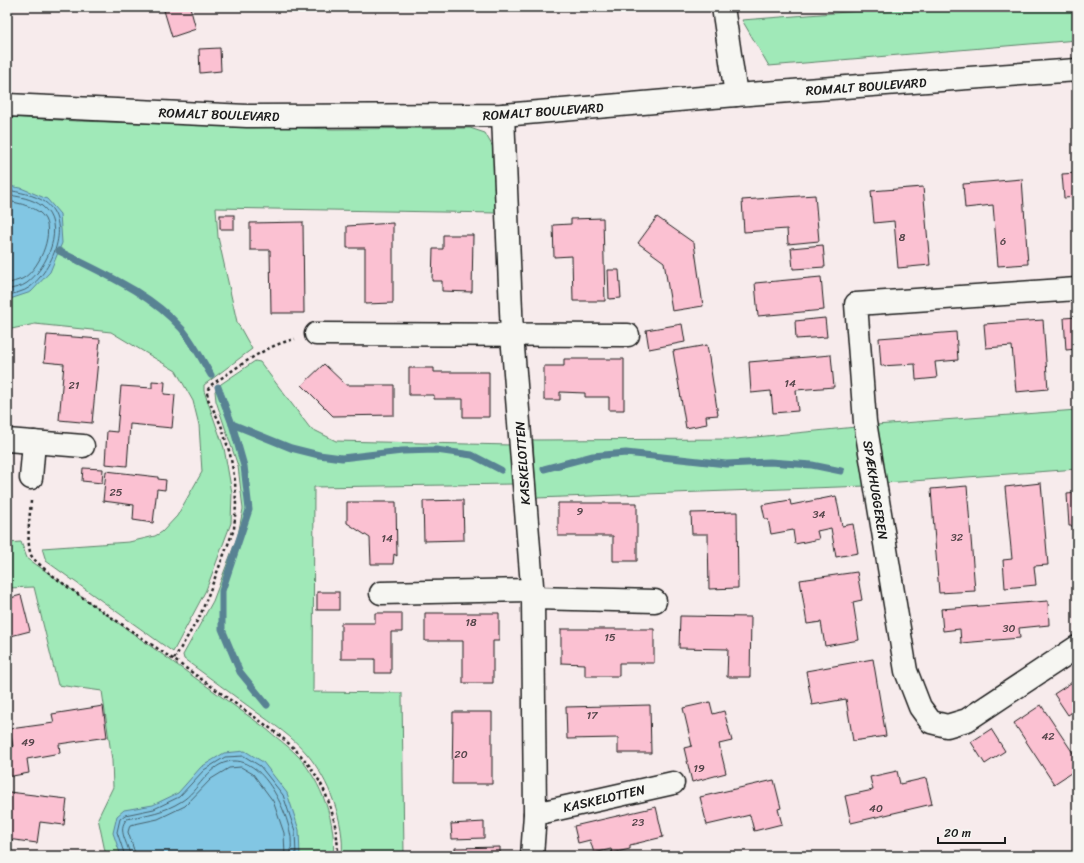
<svg xmlns="http://www.w3.org/2000/svg" width="1084" height="863" viewBox="0 0 1084 863" font-family="Sriracha,sans-serif">
	<rect width="100%" height="100%" fill="#f7ebec"/>
	<filter id="ink" filterUnits="userSpaceOnUse"><feTurbulence type="fractalNoise" baseFrequency=".025" numOctaves="2"/><feDisplacementMap in="SourceGraphic" scale="8" xChannelSelector="R" yChannelSelector="G"/><feConvolveMatrix kernelMatrix="1 2 1 2 8 2 1 2 1" color-interpolation-filters="sRGB"/></filter>
	<g filter="url(#ink)">
		<!-- green -->
		<g fill="#a0e9b8" stroke="#5e826a">
			<polygon points="913,7 1077,7 1077,40 769,66 742,20"/>
			<polygon points="7,117 77,121 333,129 470,128 485,133 493,147 497,213 216,208 218,237 237,322 252,349 204,385 204,391 224,448 232,493 231,523 206,590 173,652 46,561 42,548 129,542 155,536 162,532 177,516 202,472 199,425 193,401 176,371 111,332 35,324 7,330"/>
			<path d="M255 361 260 362 310 428 336 441 511 445 513 484 314 487 313 692 402 693 404 856H342C345 822 329 780 307 754 293 737 273 724 255 711 231 694 208 676 184 659L183 655 213 601 238 535 243 509 238 466 216 401 215 391 221 384Z"/>
			<polygon points="1077,410 1077,469 885,483 876,425"/>
			<polygon points="856,427 866,486 536,498 533,440 736,439"/>
			<path d="M21 542 27 558 264 727C275 737 289 746 299 757 321 782 337 823 333 856H106L98 818 113 787 112 760 102 691 58 685 34 587 7 588V543Z"/>
		</g>
		<!-- water -->
		<g fill="#82c6e3" stroke="#598293">
			<polygon points="7,186 21,188 47,199 60,214 62,243 50,272 31,292 7,300"/>
			<polygon points="245,751 263,762 287,793 299,830 300,856 121,856 113,833 117,816 124,810 153,805 178,793 201,767 224,753"/>
		</g>
		<g fill="none" stroke-linecap="round" stroke-linejoin="round">
			<!-- shore -->
			<g stroke="#45606c" stroke-width="1">
				<path d="M7 190C19 192 35 195 45 202 73 223 52 270 30 287 24 292 14 293 7 296"/>
				<path d="M7 195C18 196 33 199 42 206 67 225 47 268 27 283 22 287 13 288 7 290"/>
				<path d="M7 201C19 203 39 207 45 219 54 236 38 271 22 279 17 281 12 282 7 284"/>
				<polyline points="125,856 117,832 120,819 125,815 154,809 179,797 204,770 225,757 244,756 260,766 283,795 295,831 296,856"/>
				<path d="M130 856C129 844 116 830 127 819 148 814 163 813 182 801 198 791 207 767 227 762 260 753 285 806 290 832 292 839 291 848 291 856"/>
				<polyline points="136,856 128,832 130,825 158,819 185,806 211,779 229,768 241,767 253,774 273,801 284,833 285,856"/>
			</g>
			<!-- stream -->
			<g stroke="#598293" stroke-width="7">
				<path d="M59 251C102 273 149 292 182 329 193 342 202 360 211 375"/>
				<polyline points="218,387 232,424 244,466 249,510 222,591 222,629 240,672 267,705"/>
				<polyline points="232,424 291,448 319,455 342,458 402,451 436,450 472,455 501,470"/>
				<polyline points="544,469 593,456 626,453 726,464 770,462 812,465 841,471"/>
			</g>
		</g>
		<!-- building -->
		<g fill="#fbc1d2" stroke="#1c1c1c">
			<polygon points="163,7 190,7 196,29 172,37"/>
			<polygon points="220,48 221,71 200,73 199,49"/>
			<polygon points="1077,173 1077,197 1064,198 1062,174"/>
			<polygon points="1022,179 1028,264 998,266 993,205 965,208 963,184"/>
			<polygon points="923,187 930,265 898,268 894,221 874,223 871,191"/>
			<polygon points="815,195 819,241 788,244 787,229 744,232 742,200"/>
			<rect x="220" y="215" width="14" height="14"/>
			<polygon points="657,217 694,243 703,306 672,311 664,262 638,243"/>
			<polygon points="603,218 605,301 573,301 572,256 554,257 553,225 571,224 571,219"/>
			<polygon points="303,222 304,313 271,313 270,250 250,250 250,223"/>
			<polygon points="393,223 393,303 365,304 365,248 347,248 347,226"/>
			<polygon points="443,235 473,235 472,292 442,291 442,281 432,281 433,249 443,249"/>
			<polygon points="823,245 825,267 793,269 791,248"/>
			<polygon points="608,270 619,270 621,298 609,299"/>
			<polygon points="821,277 824,310 758,316 755,283"/>
			<polygon points="1077,317 1077,349 1066,350 1064,318"/>
			<polygon points="825,318 827,337 796,339 795,321"/>
			<polygon points="1043,320 1048,389 1016,392 1012,346 986,348 984,324"/>
			<polygon points="682,324 685,342 649,349 646,330"/>
			<polygon points="956,332 958,360 935,362 937,378 916,380 915,364 881,366 879,338"/>
			<polygon points="47,335 100,339 92,423 59,420 64,364 44,362"/>
			<polygon points="707,345 718,415 706,416 707,424 686,428 673,351"/>
			<polygon points="831,355 834,387 796,390 798,411 773,413 771,391 751,393 749,362"/>
			<polygon points="564,359 624,359 624,410 609,410 609,397 585,397 585,393 560,392 560,400 544,400 544,366 564,366"/>
			<polygon points="324,364 346,385 394,385 394,415 333,416 302,385"/>
			<polygon points="409,368 434,368 434,372 489,372 489,417 463,417 463,399 434,399 434,395 409,395"/>
			<polygon points="152,381 165,382 164,394 175,395 172,428 130,424 127,466 105,464 107,431 117,432 121,386 152,388"/>
			<polygon points="83,468 103,469 102,483 82,481"/>
			<polygon points="106,471 158,477 158,479 166,480 165,490 157,489 153,523 133,520 134,505 103,501"/>
			<polygon points="1041,483 1048,565 1034,566 1036,585 1005,588 1003,560 1012,559 1005,487"/>
			<polygon points="967,486 975,591 939,593 931,489"/>
			<polygon points="1077,493 1077,526 1069,526 1067,494"/>
			<polygon points="836,496 842,526 853,524 858,553 836,557 831,528 817,531 819,539 795,544 793,530 771,534 768,519 765,519 762,505 790,500 791,505"/>
			<polygon points="463,500 464,540 424,541 423,501"/>
			<polygon points="347,502 396,502 397,556 394,554 393,564 371,564 370,538 347,523"/>
			<polygon points="558,503 637,503 637,561 613,561 613,536 558,536"/>
			<polygon points="737,512 738,588 709,589 708,534 692,534 691,513"/>
			<polygon points="857,572 862,600 853,602 859,640 825,646 821,622 807,624 800,580"/>
			<rect x="317" y="592" width="22" height="18"/>
			<polygon points="21,595 30,631 7,637 7,599"/>
			<polygon points="1048,601 1049,625 1019,628 1020,638 961,643 960,629 943,631 941,609"/>
			<polygon points="375,613 402,613 402,632 391,632 391,673 375,673 375,659 341,659 341,623 375,623"/>
			<polygon points="425,613 499,613 499,641 493,641 493,683 463,683 463,641 425,641"/>
			<polygon points="680,616 751,617 750,677 727,677 728,649 679,648"/>
			<polygon points="561,629 654,629 654,663 619,663 619,676 585,676 585,664 561,663"/>
			<polygon points="873,659 886,736 853,741 846,699 812,705 806,671"/>
			<polygon points="1077,679 1077,715 1074,711 1068,715 1054,694"/>
			<polygon points="710,702 713,714 724,711 732,741 719,744 726,773 692,782 684,748 692,746 683,708"/>
			<polygon points="650,705 651,753 618,753 618,738 567,739 566,707"/>
			<polygon points="1041,705 1077,759 1077,769 1054,784 1014,723"/>
			<polygon points="103,706 107,737 59,744 60,753 27,759 29,773 7,777 7,747 13,747 10,729 54,723 52,714"/>
			<polygon points="453,712 492,712 492,784 452,784"/>
			<polygon points="991,729 1005,751 985,764 971,742"/>
			<polygon points="897,771 900,784 926,778 932,804 851,823 845,796 873,790 870,777"/>
			<polygon points="774,780 781,808 778,809 782,824 754,831 750,815 707,825 700,797"/>
			<polygon points="9,792 67,799 64,825 40,822 37,843 7,839"/>
			<polygon points="656,807 663,837 630,845 630,849 612,853 611,849 594,853 590,840 578,843 574,826"/>
			<polygon points="484,822 484,838 452,839 451,824"/>
			<polygon points="500,847 500,856 455,856 455,848"/>
		</g>
		<g fill="none" stroke-linecap="round" stroke-linejoin="round">
			<defs>
				<g id="minor">
					<polyline points="723,7 736,95"/>
					<polyline points="7,105 247,116 503,115 736,95 1077,70"/>
					<polyline points="503,115 512,335 533,598 535,814 532,856"/>
					<polyline points="1077,289 856,304 865,422 906,671 920,707 931,722 947,726 967,720 1077,647"/>
					<polyline points="316,334 628,335"/>
					<polyline points="7,440 83,446"/>
					<polyline points="31,478 34,442"/>
					<polyline points="381,593 532,590"/>
					<polyline points="533,598 655,601"/>
					<polyline points="535,814 673,783"/>
				</g>
			</defs>
			<!-- minor casing -->
			<use href="#minor" stroke="#1c1c1c" stroke-width="25"/>
			<!-- path -->
			<g stroke="#1c1c1c" stroke-width="2.5" stroke-dasharray="3 3" stroke-linecap="butt">
				<polyline points="745,10 749,8 758,7"/>
				<path d="M31 501C30 514 26 542 31 555 36 565 80 596 92 604 139 636 187 668 233 702 261 722 291 740 311 768 329 793 338 825 338 856"/>
				<path d="M174 659 200 616 234 529 236 505 235 481 230 454 221 425 208 399 207 391 211 385C237 368 264 346 295 339"/>
			</g>
			<!-- minor -->
			<use href="#minor" stroke="#f6f6f2" stroke-width="22"/>
		</g>
	</g>
	<g text-anchor="middle" stroke-width="4" stroke-linejoin="round" paint-order="stroke">
		<!-- number labels -->
		<g font-size="11" fill="#54454a">
			<text x="902" y="241">8</text>
			<text x="1003" y="245">6</text>
			<text x="790" y="387">14</text>
			<text x="74" y="389">21</text>
			<text x="116" y="496">25</text>
			<text x="580" y="515">9</text>
			<text x="819" y="518">34</text>
			<text x="957" y="541">32</text>
			<text x="387" y="542">14</text>
			<text x="471" y="626">18</text>
			<text x="1009" y="632">30</text>
			<text x="610" y="641">15</text>
			<text x="592" y="719">17</text>
			<text x="1048" y="740">42</text>
			<text x="28" y="746">49</text>
			<text x="461" y="758">20</text>
			<text x="699" y="772">19</text>
			<text x="876" y="812">40</text>
			<text x="638" y="826">23</text>
		</g>
		<!-- street labels -->
		<g font-size="13" fill="#1c1c1c" stroke="#f6f6f2">
			<text transform="translate(866 86) rotate(-4)" y="5">ROMALT BOULEVARD</text>
			<text transform="translate(543 111) rotate(-4)" y="5">ROMALT BOULEVARD</text>
			<text transform="translate(219 114) rotate(2)" y="5">ROMALT BOULEVARD</text>
			<text transform="translate(522 463) rotate(-94)" y="5">KASKELOTTEN</text>
			<text transform="translate(876 490) rotate(81)" y="5">SPÆKHUGGEREN</text>
			<text transform="translate(604 798) rotate(-13)" y="5">KASKELOTTEN</text>
		</g>
	</g>
	<!-- margin -->
	<rect width="1084" height="863" fill="none" stroke="#f6f6f2" stroke-width="24"/>
	<rect x="12" y="12" width="1060" height="839" fill="none" stroke="#1c1c1c" stroke-width="1.5" filter="url(#ink)"/>
	<!-- scale -->
	<path d="M938 837v6h67v-6" fill="none" stroke="#1c1c1c" stroke-width="2"/>
	<text x="944" y="837" font-size="12" fill="#1c1c1c" stroke="#f6f6f2" stroke-width="3" paint-order="stroke">20 m</text>
</svg>
